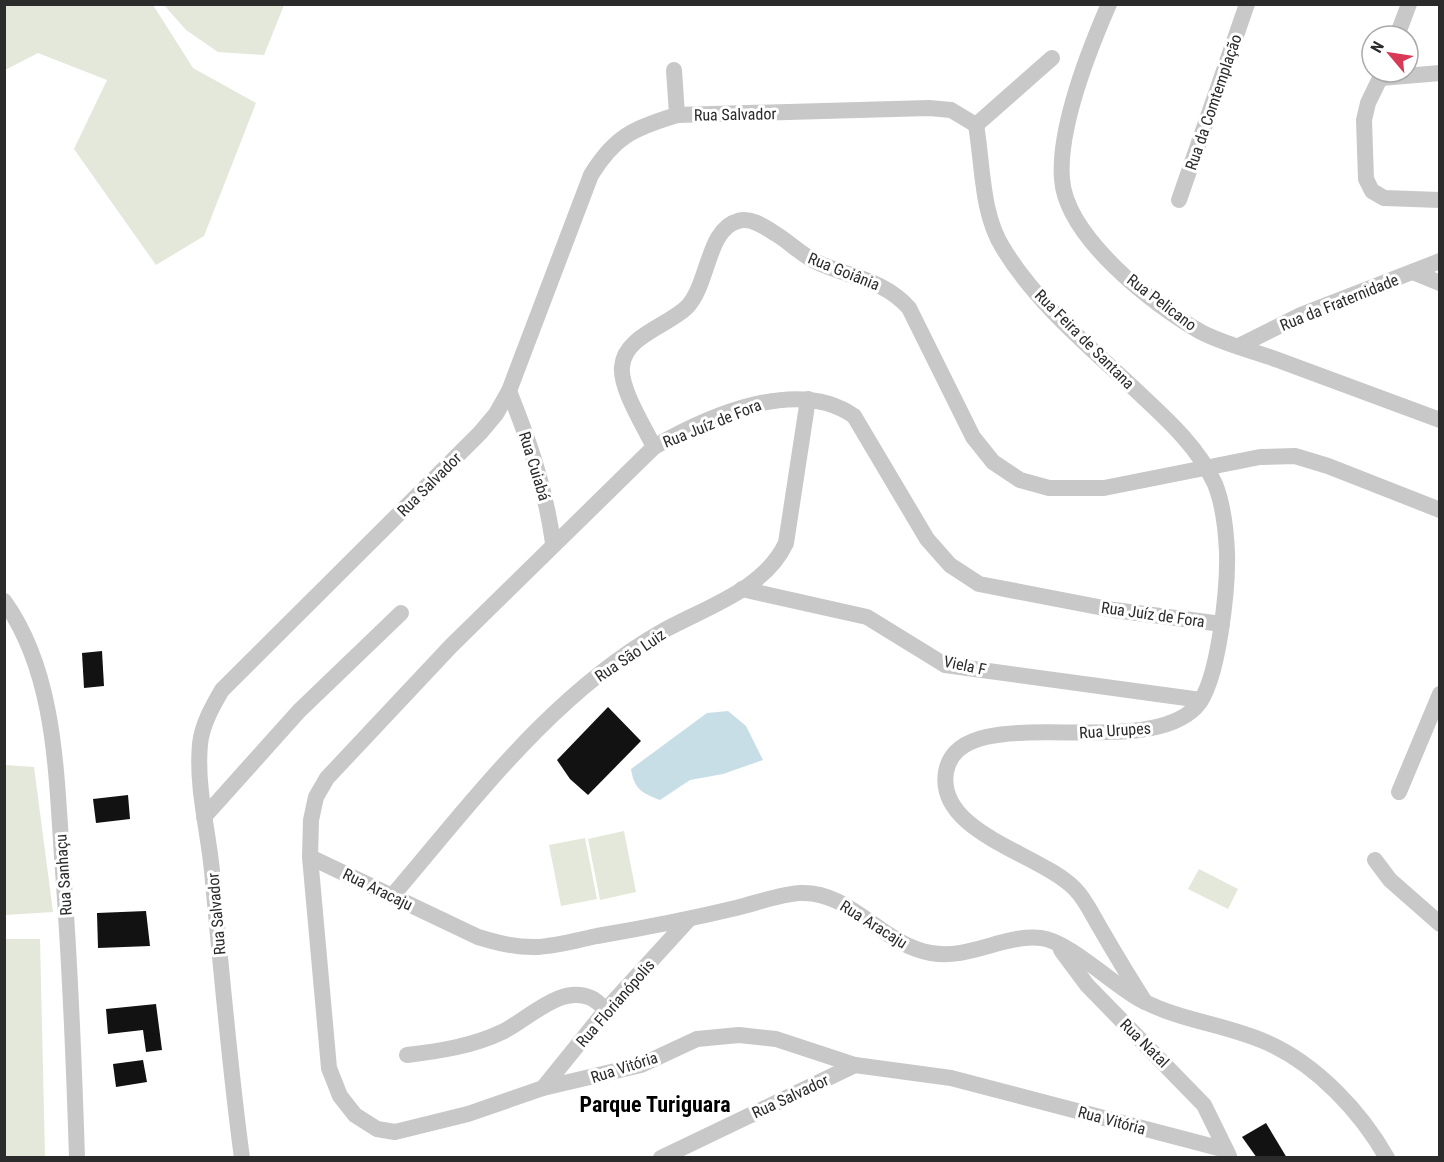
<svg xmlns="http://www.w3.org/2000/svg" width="1444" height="1162" viewBox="0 0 1444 1162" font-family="'Roboto Condensed',sans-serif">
	<rect width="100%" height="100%" fill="#fff"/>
	<!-- green -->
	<g fill="#e3e8da">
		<polygon points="5,4 153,5 193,68 256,103 204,236 156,265 74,149 107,80 38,53 5,70"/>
		<polygon points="164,5 284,5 264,55 218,52 186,30"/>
		<polygon points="5,765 34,767 53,912 5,915"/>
		<polygon points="624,831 636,892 600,900 588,839"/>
		<polygon points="585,838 597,899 561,906 549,845"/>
		<polygon points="1199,869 1238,889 1228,909 1188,889"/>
		<polygon points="5,939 40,939 45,1157 5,1157"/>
	</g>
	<!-- water -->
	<path fill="#c7dee7" d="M728 711 746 726 763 760 723 774 690 780 660 800C642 793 634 789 631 769L707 713Z"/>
	<!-- building -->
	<g fill="#121212">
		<polygon points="102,651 104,686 84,688 82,653"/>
		<polygon points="608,707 641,741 588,795 570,779 557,760"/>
		<polygon points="128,795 130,819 96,823 93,799"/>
		<polygon points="146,911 150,946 98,948 97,913"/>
		<polygon points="156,1004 162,1050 146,1052 143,1030 108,1034 106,1009"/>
		<polygon points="143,1060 147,1082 116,1087 113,1064"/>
		<polygon points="1266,1123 1287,1158 1257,1158 1242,1137"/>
	</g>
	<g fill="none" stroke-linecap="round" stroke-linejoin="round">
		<!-- minor -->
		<g stroke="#c8c8c8" stroke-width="16">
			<path d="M1109 4C1089 50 1058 129 1062 179 1066 237 1153 305 1201 332 1224 344 1253 351 1278 360 1332 380 1386 400 1440 420"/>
			<polyline points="1397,36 1409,4"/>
			<polyline points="674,70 677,115"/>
			<polyline points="1383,72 1368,103 1364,120 1366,179 1372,191 1384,198 1440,200"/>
			<polyline points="1381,78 1440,73"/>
			<path d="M976 125C983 165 981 213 1003 248 1038 306 1094 350 1142 396 1170 422 1199 449 1215 484 1223 504 1226 530 1227 552 1228 586 1219 683 1196 707 1141 764 959 696 946 772 936 833 1040 853 1075 889 1085 899 1092 914 1099 926 1114 952 1129 977 1145 1002"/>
			<polyline points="976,125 1052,58"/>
			<polyline points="1179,200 1247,4"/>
			<polyline points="1413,272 1440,283"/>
			<polyline points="1239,346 1301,315 1440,261"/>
			<path d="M509 391C530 444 545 486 553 543"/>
			<path d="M654 447C644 426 620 389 622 367 624 336 668 326 687 307 709 284 707 229 738 221 751 217 765 227 776 234 791 243 803 257 821 264 853 278 884 280 909 308L973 437 993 462 1020 480 1049 488H1104L1260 457 1295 456 1328 466 1440 510"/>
			<polyline points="742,589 867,617 945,665 1201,700"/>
			<path d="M4 601C58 676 56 782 63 870 70 966 74 1061 77 1158"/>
			<path d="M1222 624 1114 610 979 584 950 565 927 539 854 416C797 376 708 416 654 447L451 646 327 778 316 797 311 820 310 857 329 1068 340 1096 355 1115 377 1129 395 1132 468 1114 543 1088 641 1065 697 1039 739 1035 776 1039 855 1065 951 1078 1226 1150"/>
			<polyline points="1399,792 1440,694"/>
			<polyline points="204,817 299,711 401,613"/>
			<path d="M310 857 478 937C498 943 517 948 538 947 557 946 578 940 597 936 644 928 690 919 736 908 757 903 780 894 800 893 850 890 882 945 931 953 969 960 1004 934 1041 938 1069 941 1114 986 1143 1001 1182 1021 1229 1025 1268 1043 1317 1065 1361 1112 1387 1158"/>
			<polyline points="1375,860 1390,880 1440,924"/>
			<path d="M392 896C473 801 553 693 663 631 706 607 764 590 786 543L808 399"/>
			<polyline points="1061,950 1087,985 1204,1105 1229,1156"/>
			<path d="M407 1055C440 1051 473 1046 502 1032 528 1020 560 984 591 998 596 1000 602 1006 606 1010"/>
			<polyline points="543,1088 606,1010 689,919"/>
			<path d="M242 1158C229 1062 221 967 212 871 208 829 196 787 200 744 202 725 212 707 222 690L480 433 496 414 509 391 591 175C615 136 634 128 677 115L929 108 951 110 976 125"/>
			<polyline points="661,1158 855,1065"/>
		</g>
	</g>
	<g text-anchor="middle" stroke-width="6" stroke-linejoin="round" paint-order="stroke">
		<!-- street labels -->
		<g font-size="16" fill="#2b2b2b" stroke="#fff">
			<text transform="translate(1213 102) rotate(-71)" y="6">Rua da Comtemplação</text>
			<text transform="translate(735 114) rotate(-1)" y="6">Rua Salvador</text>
			<text transform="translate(844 271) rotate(22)" y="6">Rua Goiânia</text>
			<text transform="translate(1162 302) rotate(37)" y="6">Rua Pelicano</text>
			<text transform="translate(1339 302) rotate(-22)" y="6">Rua da Fraternidade</text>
			<text transform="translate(1085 339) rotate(45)" y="6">Rua Feira de Santana</text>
			<text transform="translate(712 423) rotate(-22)" y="6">Rua Juíz de Fora</text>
			<text transform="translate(535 466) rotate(73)" y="6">Rua Cuiabá</text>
			<text transform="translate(429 484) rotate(-45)" y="6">Rua Salvador</text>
			<text transform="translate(1153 614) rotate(8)" y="6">Rua Juíz de Fora</text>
			<text transform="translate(630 655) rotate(-34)" y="6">Rua São Luiz</text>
			<text transform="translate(965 665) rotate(12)" y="6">Viela F</text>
			<text transform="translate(1115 730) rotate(-4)" y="6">Rua Urupes</text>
			<text transform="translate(63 875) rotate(-94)" y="6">Rua Sanhaçu</text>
			<text transform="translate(378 889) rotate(26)" y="6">Rua Aracaju</text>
			<text transform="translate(216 914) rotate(-95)" y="6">Rua Salvador</text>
			<text transform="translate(874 924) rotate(32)" y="6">Rua Aracaju</text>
			<text transform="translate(615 1003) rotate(-49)" y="6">Rua Florianópolis</text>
			<text transform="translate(1145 1043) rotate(45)" y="6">Rua Natal</text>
			<text transform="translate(624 1067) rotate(-18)" y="6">Rua Vitória</text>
			<text transform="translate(790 1096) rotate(-25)" y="6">Rua Salvador</text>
			<text transform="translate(1112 1120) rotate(15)" y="6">Rua Vitória</text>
		</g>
		<!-- district labels -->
		<g font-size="22" font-weight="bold" fill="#000" stroke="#fff">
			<text x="655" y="1112">Parque Turiguara</text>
		</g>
	</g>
	<!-- border -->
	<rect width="1444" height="1162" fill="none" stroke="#2b2b2b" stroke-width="12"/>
	<!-- north arrow -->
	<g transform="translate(1390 54) rotate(299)"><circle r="28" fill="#ffffff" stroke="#aaaaaa" stroke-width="1.5"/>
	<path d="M0-4.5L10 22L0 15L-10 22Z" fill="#d73956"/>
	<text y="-9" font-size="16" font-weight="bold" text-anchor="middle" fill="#2b2b2b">N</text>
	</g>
</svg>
